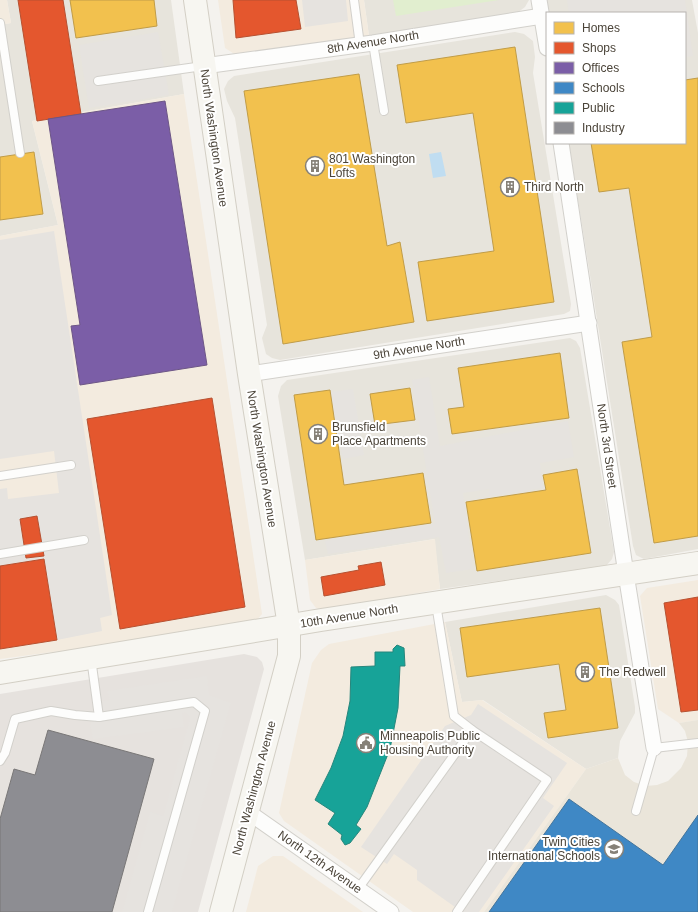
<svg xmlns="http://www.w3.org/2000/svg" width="698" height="912" viewBox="0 0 698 912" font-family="Helvetica,sans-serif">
	<rect width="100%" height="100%" fill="#f4f2ee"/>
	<!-- residential -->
	<g fill="#e7e4dc">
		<polygon points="7,0 171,0 184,94 32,121 58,225 0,236 0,25 11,23"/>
		<polygon points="364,0 529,0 525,7 517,13 369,36"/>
		<polygon points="547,0 692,0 698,33 698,549 644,559 636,555 633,546 569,143 685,143 685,13 549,13"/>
		<polygon points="515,32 524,34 533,41 535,57 533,73 571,304 570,311 564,314 280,360 272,358 266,354 262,338 267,325 235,118 227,101 224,89 228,81 234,76"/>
		<polygon points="570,338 576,341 580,348 614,552 612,559 606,566 440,589 434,539 305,560 278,396 281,386 287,380"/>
		<polygon points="606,595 615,600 619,605 635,707 635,713 620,741 618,758 586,769 483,700 462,702 445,622"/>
	</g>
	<!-- commercial -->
	<g fill="#f3ebdf">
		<polygon points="0,0 7,0 11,23 0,25"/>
		<polygon points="218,0 364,0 369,36 239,57 225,48"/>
		<polygon points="184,94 262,614 256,621 113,644 0,659 0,236 58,225 32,121"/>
		<polygon points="435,539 440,589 324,610 316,608 310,600 305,560"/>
		<polygon points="698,580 698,720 679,723 658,709 640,596 647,588"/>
		<polygon points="445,622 462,702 482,700 586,769 484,912 413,912 284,821 279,813 312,663 321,650 329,644"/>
		<polygon points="273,856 283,856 363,912 246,912 258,866"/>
	</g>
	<!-- industrial -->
	<polygon fill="#e6e2de" points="244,654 257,657 262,662 264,669 198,912 0,912 0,694"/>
	<!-- education -->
	<polygon fill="#eae5da" points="698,720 698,912 484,912 586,769 618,758 625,775 634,782 646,786 657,785 668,781 681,768 687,756 688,742 685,731 679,723"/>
	<!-- green -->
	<polygon fill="#e1eecf" points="393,0 499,0 396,16"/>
	<!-- parking -->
	<g fill="#e6e3df" fill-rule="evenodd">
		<polygon points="302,0 346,0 348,21 305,27"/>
		<polygon points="567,0 685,0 693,56 685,57 685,13 569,13"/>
		<polygon points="158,32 169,95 89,108 79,45"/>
		<path d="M54 231 112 615 100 618 102 631 57 640 44 559 0 566V489L7 488 8 499 59 493 54 451 0 459V240ZM37 516 44 555 26 558 20 520Z"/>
		<polygon points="429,377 440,446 568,421 574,457 540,463 543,488 490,496 489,489 463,493 473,569 446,573 439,537 328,554 325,541 435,524 412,380"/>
		<polygon points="353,389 364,455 343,459 331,392"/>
		<polygon points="207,676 209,695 231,703 172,912 122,912 150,812 163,816 190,718 185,712 182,713 184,727 93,739 90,725 103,701 110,700 107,691"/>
		<polygon points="478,704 567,763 543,798 554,806 479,912 462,912 417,880 417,870 394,854 387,864 361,847 445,726 471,715"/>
	</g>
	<!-- water -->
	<polygon fill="#c0ddf1" points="441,152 446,176 433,178 429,154"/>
	<!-- homes -->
	<g fill="#f2c14e" stroke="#c09c48">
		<polygon points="70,0 154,0 157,26 76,38"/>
		<polygon points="515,47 554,302 427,321 418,262 494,251 473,113 406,123 397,65"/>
		<polygon points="359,74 387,246 400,242 414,322 283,344 244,91"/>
		<polygon points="698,78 698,536 654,543 622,342 652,337 629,188 599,192 591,143 685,143 685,80"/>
		<polygon points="34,152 43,214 0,220 0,157"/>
		<polygon points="560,353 569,418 452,434 448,409 464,407 458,368"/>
		<polygon points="410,388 415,420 375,425 370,394"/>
		<polygon points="330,390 344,485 423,473 431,523 316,540 294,395"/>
		<polygon points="577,469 591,553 477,571 466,502 546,490 543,475"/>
		<polygon points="600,608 618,728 548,738 544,713 566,710 559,664 467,677 460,628"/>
	</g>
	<!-- shops -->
	<g fill="#e4572e" stroke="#b65131">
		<polygon points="18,0 63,0 81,114 37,121"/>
		<polygon points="233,0 296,0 301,29 236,38"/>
		<polygon points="212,398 245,607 120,629 87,419"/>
		<polygon points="37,516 44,556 26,558 20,519"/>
		<polygon points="44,559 57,640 0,649 0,566"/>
		<polygon points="381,562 385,585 324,596 321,577 359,570 358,566"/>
		<polygon points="698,597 698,710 681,712 664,603"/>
	</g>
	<!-- offices -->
	<polygon fill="#7b5ea7" stroke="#6d5686" points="165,101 207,365 80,385 71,326 80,325 48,119"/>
	<!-- schools -->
	<polygon fill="#3f88c5" stroke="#43749b" points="569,799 663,865 698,815 698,912 489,912"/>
	<!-- public -->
	<polygon fill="#17a398" stroke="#27867c" points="397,645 404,648 405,666 400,666 398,708 390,749 367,807 356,825 361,829 350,843 345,845 341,839 342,835 328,824 335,813 315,800 331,768 343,736 350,701 351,667 375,666 375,652 393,652 393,649"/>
	<!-- industry -->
	<polygon fill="#8d8d92" stroke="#797777" points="48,730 154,759 112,912 0,912 0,819 14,769 35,775"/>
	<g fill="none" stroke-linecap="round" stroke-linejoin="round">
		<defs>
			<g id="lane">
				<polyline points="354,0 360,45"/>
				<polyline points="0,23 20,153"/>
				<polyline points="373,43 384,111"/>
				<polyline points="98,81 203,66"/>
				<polyline points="0,476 71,465"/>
				<polyline points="0,554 84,540"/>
				<polyline points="436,604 454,716 472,730"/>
				<polyline points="91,658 99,717"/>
				<polyline points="0,761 5,753 15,719 51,711 75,715 99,717 194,702 205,711 148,912"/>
				<polyline points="636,811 654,748 698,743"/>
				<polyline points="358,889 472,730 547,780 457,912"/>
			</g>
			<g id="street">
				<polyline points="539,0 547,48"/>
				<polyline points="204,66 373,43 542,16"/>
				<polyline points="561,143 626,574 654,748"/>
				<polyline points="249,374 589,323"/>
				<polyline points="248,812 391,912"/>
			</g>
			<g id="secondary">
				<polyline points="195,0 249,374 289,626 289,656 221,912"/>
				<polyline points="0,673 321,620 698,563"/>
			</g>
		</defs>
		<!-- lane casing -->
		<use href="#lane" stroke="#d2d0cb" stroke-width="10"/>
		<!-- street casing -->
		<use href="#street" stroke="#d2d0cb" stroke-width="17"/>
		<!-- secondary casing -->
		<use href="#secondary" stroke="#d3cfc5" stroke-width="24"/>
		<!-- lane -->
		<use href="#lane" stroke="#fdfdfc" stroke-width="8"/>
		<!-- street -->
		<use href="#street" stroke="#fdfdfc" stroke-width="15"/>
		<!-- secondary -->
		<use href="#secondary" stroke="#f7f6f1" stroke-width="22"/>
	</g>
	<!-- icons -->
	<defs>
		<symbol id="building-ring" viewBox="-11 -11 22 22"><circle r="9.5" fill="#fff" stroke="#868178" stroke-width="1.5"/><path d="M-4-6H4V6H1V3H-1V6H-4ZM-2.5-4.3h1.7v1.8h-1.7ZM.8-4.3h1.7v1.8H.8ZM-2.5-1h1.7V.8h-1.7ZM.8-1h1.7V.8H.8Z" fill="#868178"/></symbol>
		<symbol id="civic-ring" viewBox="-11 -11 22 22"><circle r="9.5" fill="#fff" stroke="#868178" stroke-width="1.5"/><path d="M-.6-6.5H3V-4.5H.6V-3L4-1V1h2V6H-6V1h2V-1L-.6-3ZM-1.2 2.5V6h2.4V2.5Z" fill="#868178"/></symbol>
		<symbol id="school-ring" viewBox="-11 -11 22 22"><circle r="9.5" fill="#fff" stroke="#868178" stroke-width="1.5"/><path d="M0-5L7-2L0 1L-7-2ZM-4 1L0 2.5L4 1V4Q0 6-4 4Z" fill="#868178"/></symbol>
	</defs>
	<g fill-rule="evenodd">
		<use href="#building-ring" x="304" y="155" width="22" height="22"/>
		<use href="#building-ring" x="499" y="176" width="22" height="22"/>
		<use href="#building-ring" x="307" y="423" width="22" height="22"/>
		<use href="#building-ring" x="574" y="661" width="22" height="22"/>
		<use href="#civic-ring" x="355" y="732" width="22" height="22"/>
		<use href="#school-ring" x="603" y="838" width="22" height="22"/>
	</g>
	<g text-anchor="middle" stroke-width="4" stroke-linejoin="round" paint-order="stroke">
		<!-- street labels -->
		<g font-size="12" fill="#4b4439" stroke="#fff">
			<text transform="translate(373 42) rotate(-9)" y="4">8th Avenue North</text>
			<text transform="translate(214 138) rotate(82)" y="4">North Washington Avenue</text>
			<text transform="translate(419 348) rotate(-9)" y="4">9th Avenue North</text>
			<text transform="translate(607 446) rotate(82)" y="4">North 3rd Street</text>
			<text transform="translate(262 459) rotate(81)" y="4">North Washington Avenue</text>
			<text transform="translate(349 616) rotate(-9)" y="4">10th Avenue North</text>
			<text transform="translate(254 788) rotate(-75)" y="4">North Washington Avenue</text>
			<text transform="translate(320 862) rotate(35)" y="4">North 12th Avenue</text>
		</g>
		<!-- poi labels -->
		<g font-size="12" fill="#4b4439" stroke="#fff" text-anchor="start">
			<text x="329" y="163">801 Washington<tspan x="329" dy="14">Lofts</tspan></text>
			<text x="524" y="191">Third North</text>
			<text x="332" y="431">Brunsfield<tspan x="332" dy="14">Place Apartments</tspan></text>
			<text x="599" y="676">The Redwell</text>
			<text x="380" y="740">Minneapolis Public<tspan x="380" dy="14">Housing Authority</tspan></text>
			<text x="600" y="846" text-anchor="end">Twin Cities<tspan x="600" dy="14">International Schools</tspan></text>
		</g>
	</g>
	<!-- legend -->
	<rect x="546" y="12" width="140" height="132" fill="#ffffff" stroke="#b7b4b0"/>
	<rect x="554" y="22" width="20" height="12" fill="#f2c14e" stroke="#b7b4b0"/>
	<text x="582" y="32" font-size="12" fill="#4b4439">Homes</text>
	<rect x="554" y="42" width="20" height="12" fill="#e4572e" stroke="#b7b4b0"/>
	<text x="582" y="52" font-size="12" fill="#4b4439">Shops</text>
	<rect x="554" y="62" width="20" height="12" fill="#7b5ea7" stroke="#b7b4b0"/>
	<text x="582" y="72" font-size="12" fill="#4b4439">Offices</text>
	<rect x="554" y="82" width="20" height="12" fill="#3f88c5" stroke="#b7b4b0"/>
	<text x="582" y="92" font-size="12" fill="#4b4439">Schools</text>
	<rect x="554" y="102" width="20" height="12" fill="#17a398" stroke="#b7b4b0"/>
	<text x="582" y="112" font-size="12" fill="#4b4439">Public</text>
	<rect x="554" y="122" width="20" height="12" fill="#8d8d92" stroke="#b7b4b0"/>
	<text x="582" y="132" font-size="12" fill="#4b4439">Industry</text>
</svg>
